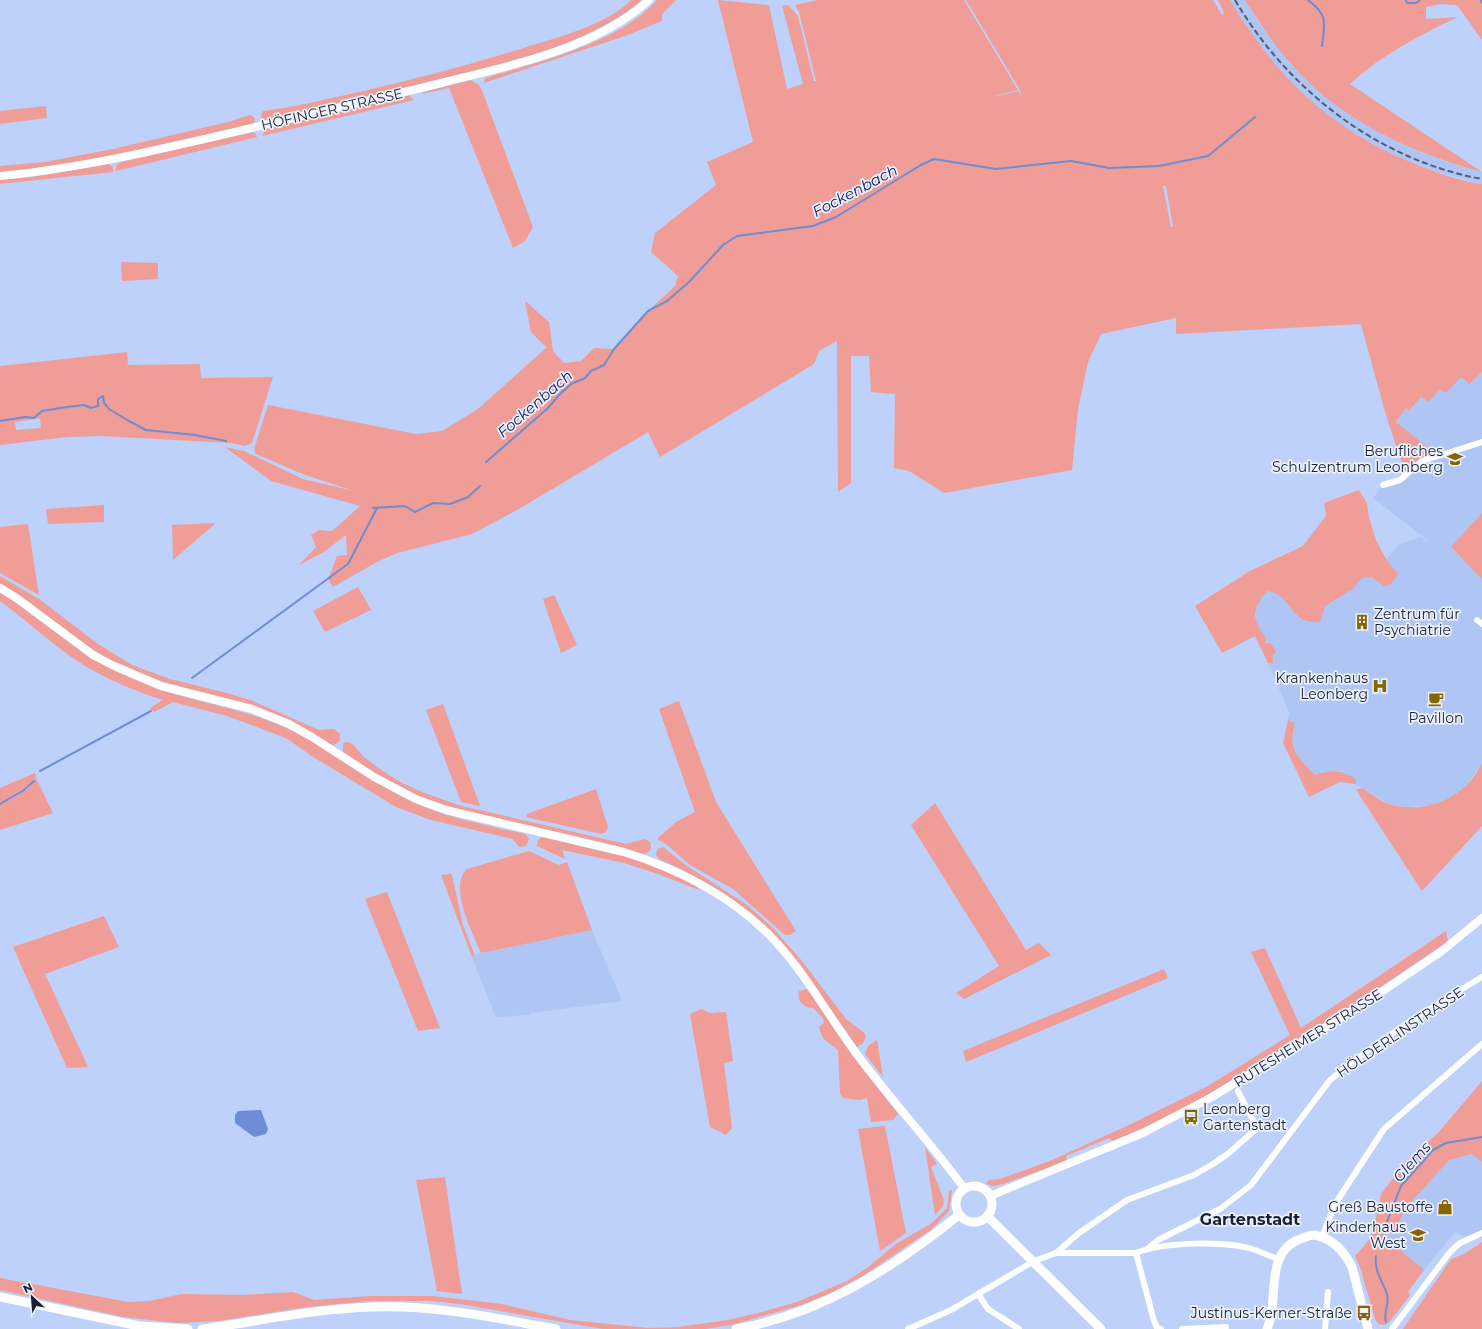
<svg xmlns="http://www.w3.org/2000/svg" width="1482" height="1329" viewBox="0 0 1482 1329" font-family="Montserrat,sans-serif">
	<rect width="100%" height="100%" fill="#bdd1fa"/>
	<!-- built -->
	<g fill="#afc5f4">
		<polygon points="1230,0 1245,0 1258,22 1291,65 1345,111 1385,136 1420,152 1452,164 1482,172 1482,184 1438,172 1393,155 1348,130 1316,106 1285,77 1259,46"/>
		<polygon points="1482,372 1482,513 1451,547 1482,579 1482,763 1467,785 1452,797 1432,805 1408,807 1398,806 1387,803 1362,788 1356,784 1356,780 1347,774 1339,771 1315,775 1308,770 1297,755 1291,746 1291,734 1295,723 1288,720 1290,714 1268,663 1273,663 1265,639 1256,624 1256,604 1267,591 1386,559 1400,544 1420,537 1430,542 1373,498 1383,485 1400,480 1431,450 1396,422 1406,408 1410,411 1421,397 1429,402 1440,388 1461,377 1471,384"/>
		<polygon points="592,930 622,1001 531,1013 529,1015 496,1017 472,957 481,953"/>
		<polygon points="1472,1154 1482,1162 1482,1238 1461,1236 1455,1232 1424,1270 1384,1237 1384,1233 1394,1233 1396,1231 1404,1210 1449,1160"/>
	</g>
	<!-- green -->
	<g fill="#ef9d96" fill-rule="evenodd">
		<path d="M631 0H642C590 43 520 59 457 75 393 91 329 106 264 121L261 116 263 111C297 107 330 98 364 91 421 77 477 63 533 45 563 36 609 23 631 0Z"/>
		<path d="M657 0H676L662 14V21L625 36 484 83 485 78C538 62 620 43 657 0Z"/>
		<path d="M718 0 769 5 787 89 803 84 782 6 788 5 798 16 814 81H816L799 12 795 5 818 0H964L1018 90 988 98 1019 91 1022 99 1020 90 966 0H1213L1222 15 1224 13 1218 0H1230C1276 78 1333 132 1418 165 1438 173 1460 181 1482 184V372L1470 384 1461 377 1446 393 1440 389 1429 402 1421 397 1409 411 1406 408 1396 422 1431 450 1434 446 1443 454 1432 457 1406 476 1385 412 1361 324 1176 334V318L1101 334 1088 362 1078 409 1072 470 944 493 909 471 894 468 895 394 871 392 869 356H851V483L838 492 837 341 819 351 814 364 660 457 648 432 519 509 472 534 397 553 375 563 333 587 328 579 337 556 347 555 346 535 324 552 299 565 316 547 311 535 319 530 332 531 360 506 271 481 225 447 244 451 303 479 354 491 305 475 256 454 254 449 268 405 416 434 442 431 478 409 546 348 548 349 531 332 525 301 549 322 553 351 564 363 581 361 594 348 614 349 648 311 675 286 678 276 651 252 655 233 716 185 707 162 753 142ZM1163 186H1166L1173 227H1171Z"/>
		<path d="M1245 0H1482V40L1457 5 1440 4 1426 7V19L1458 17C1420 35 1381 55 1350 84L1482 172C1411 153 1340 120 1291 64 1274 45 1259 22 1245 0Z"/>
		<polygon points="470,80 479,85 483,93 533,227 525,241 513,248 449,88 422,94 424,92"/>
		<polygon points="409,95 414,100 262,136 266,128"/>
		<polygon points="46,106 47,118 0,124 0,111"/>
		<polygon points="250,115 254,117 255,121 253,124 78,163 0,173 0,166 45,162 113,149 228,122"/>
		<polygon points="254,132 257,137 116,171 116,166 121,162"/>
		<polygon points="109,164 113,167 113,172 0,184 0,180 32,177"/>
		<polygon points="121,262 158,263 158,279 122,281"/>
		<path d="M127 352 128 365 200 364 201 378 273 377 252 443 245 446 231 443 100 436 68 437 0 445V366ZM40 418 41 428 16 430 15 422Z"/>
		<path d="M1359 490 1367 503 1369 518 1376 540 1386 559 1398 574 1390 585 1384 586 1372 577 1362 578 1350 592 1349 591 1325 606 1320 622C1316 622 1309 622 1304 620 1288 612 1288 594 1267 591 1251 610 1252 619 1266 638L1265 643 1271 644 1276 651 1273 656V663H1268L1255 636 1222 653 1195 606 1250 571 1303 546 1326 516 1324 503Z"/>
		<polygon points="104,505 104,522 48,524 46,509"/>
		<polygon points="1482,513 1482,579 1451,547"/>
		<polygon points="216,523 173,560 172,525"/>
		<polygon points="28,524 39,595 0,573 0,527"/>
		<polygon points="0,576 39,599 98,644 132,665 170,679 227,693 253,701 319,730 334,729 340,734 340,740 336,744 332,745 290,721 166,683 114,663 78,640 0,583"/>
		<polygon points="358,587 371,610 325,632 313,611"/>
		<path d="M0 592C49 625 91 664 148 685 194 703 240 707 286 728 328 747 363 777 404 798 441 817 485 825 525 834L529 839 526 846 519 847 513 839 431 820 396 807 313 757 286 738 227 716 173 702 154 712 150 708 163 700C128 689 92 673 63 651 42 635 22 617 0 601Z"/>
		<polygon points="554,595 577,645 561,653 543,599"/>
		<polygon points="679,701 716,802 796,931 790,935 785,935 733,889 690,865 666,844 657,839 676,822 695,812 659,709"/>
		<polygon points="443,704 480,806 461,802 426,710"/>
		<path d="M1288 720 1295 723C1287 750 1298 757 1315 775 1330 770 1345 769 1356 780V784L1340 782 1309 797 1283 743Z"/>
		<path d="M348 742C355 744 358 751 363 756 370 762 378 768 386 773 409 789 435 797 462 806L626 844 645 839 650 842 651 847 650 851 645 854 456 809 419 797 377 774 343 752V743Z"/>
		<path d="M1482 763V826L1422 891 1356 790 1362 788C1371 793 1379 801 1389 804 1426 815 1466 798 1482 763Z"/>
		<path d="M35 773 36 777C28 790 14 797 0 803V788Z"/>
		<path d="M36 778 53 813 0 830V804C14 798 29 792 36 778Z"/>
		<polygon points="596,789 608,827 606,832 601,834 526,817 527,814"/>
		<polygon points="935,803 1026,950 1039,943 1051,955 964,999 956,993 999,966 911,825"/>
		<polygon points="542,837 631,858 664,870 697,886 699,890 658,874 624,863 562,850 565,859 537,846 538,840"/>
		<polygon points="663,847 687,866 747,905 773,928 802,961 846,1019 863,1032 866,1036 863,1043 857,1047 800,964 743,908 725,894 683,870 659,859 656,855 657,849"/>
		<path d="M529 851 559 865 567 862 592 930 481 953C473 933 448 887 467 869Z"/>
		<polygon points="450,874 452,875 463,925 475,956 472,957 441,875"/>
		<polygon points="387,892 440,1028 418,1031 365,899"/>
		<polygon points="104,916 119,947 45,974 88,1067 67,1068 13,947"/>
		<polygon points="1446,931 1448,941 1379,988 1253,1069 1175,1114 1120,1138 1113,1141 1109,1138 1066,1156 1067,1161 1003,1184 994,1186 986,1184 989,1180 1000,1179 1052,1160 1131,1124 1208,1086 1290,1035 1251,952 1265,948 1301,1028"/>
		<polygon points="1164,969 1168,978 966,1062 963,1051"/>
		<path d="M808 989 852 1055 898 1114 893 1120 871 1122 867 1098 860 1100 843 1098 840 1093 838 1051C829 1040 823 1044 819 1027L824 1023 823 1018 813 1008C803 1007 797 1002 799 991Z"/>
		<polygon points="701,1009 710,1013 726,1012 733,1061 724,1063 732,1128 726,1135 710,1127 690,1014"/>
		<polygon points="877,1040 883,1077 865,1054 868,1046"/>
		<polygon points="1482,1081 1482,1162 1472,1154 1449,1160 1404,1210 1396,1231 1394,1233 1384,1234 1384,1237 1424,1270 1408,1292 1410,1295 1391,1320 1385,1325 1378,1324 1375,1319 1361,1270 1355,1256 1365,1245 1372,1235 1381,1194 1404,1164 1439,1132"/>
		<polygon points="885,1126 906,1233 880,1251 858,1129"/>
		<polygon points="925,1147 937,1164 931,1167 944,1200 943,1206 935,1215"/>
		<polygon points="445,1177 462,1294 437,1291 416,1180"/>
		<polygon points="949,1190 952,1190 949,1211 932,1229 861,1277 831,1293 801,1305 731,1325 705,1329 603,1329 460,1304 429,1301 370,1301 307,1307 219,1321 177,1323 123,1317 0,1290 0,1278 128,1302 150,1301 181,1294 242,1295 293,1292 314,1300 370,1296 433,1296 502,1304 570,1320 648,1328 678,1327 728,1320 762,1312 797,1302 847,1281 867,1268 896,1244 932,1223 947,1208"/>
		<polygon points="1482,1242 1482,1329 1403,1329 1451,1259 1466,1253"/>
	</g>
	<!-- water -->
	<polygon fill="#6d8dd5" points="261,1110 268,1129 266,1134 254,1137 235,1123 235,1115 238,1111"/>
	<g fill="none" stroke-linecap="round" stroke-linejoin="round">
		<!-- stream -->
		<g stroke="#6d8dd5" stroke-width="2">
			<path d="M1308 0C1328 15 1325 22 1322 46"/>
			<polyline points="1406,0 1407,3 1416,3 1420,0"/>
			<polyline points="1481,0 1482,3"/>
			<polyline points="0,421 25,417 34,418 42,411 67,407 84,405 91,408 98,406 98,399 103,396 104,403 109,409 127,420 146,430 195,435 226,441"/>
			<polyline points="486,462 548,408 559,395 571,384 585,378 591,371 604,365 614,349 648,311 667,301 689,282 723,245 737,236 813,226 836,217 921,165 934,159 996,169 1071,161 1109,168 1159,166 1208,156 1255,117"/>
			<polyline points="373,508 405,506 415,512 433,503 450,504 468,497 480,486"/>
			<polyline points="192,678 348,564 377,508"/>
			<polyline points="40,771 151,711"/>
			<polyline points="0,804 23,791 34,781"/>
			<polyline points="1383,1232 1401,1186 1433,1150 1446,1143 1482,1137"/>
			<path d="M1376 1256C1374 1271 1382 1280 1387 1294 1390 1304 1383 1312 1386 1322"/>
		</g>
		<!-- minor -->
		<g stroke="#fff" stroke-width="6">
			<polyline points="1383,485 1400,480 1422,461 1482,442"/>
			<polyline points="1477,620 1482,624"/>
			<polyline points="1322,1237 1335,1204 1384,1129 1482,1044"/>
			<path d="M1147 1249 1158 1240 1220 1209 1251 1185 1330 1080C1377 1041 1430 1008 1482 977"/>
			<path d="M1056 1253H1136C1164 1242 1226 1240 1255 1250 1263 1253 1270 1256 1278 1259"/>
			<polyline points="1136,1253 1154,1321 1157,1328 1161,1329"/>
			<polyline points="978,1294 988,1309 1019,1329"/>
			<polyline points="908,1329 951,1310 1034,1261 1056,1253 1079,1233 1127,1200 1194,1175 1213,1164 1229,1153 1257,1128 1238,1091"/>
			<polyline points="1182,1329 1226,1327"/>
			<polyline points="1325,1329 1328,1292"/>
			<polyline points="1392,1329 1450,1252 1460,1243 1482,1233"/>
		</g>
		<!-- tertiary -->
		<g stroke="#fff" stroke-width="8">
			<path d="M0 176C104 166 205 138 307 115 354 104 402 93 449 81 515 65 598 47 649 0"/>
			<path d="M0 588 18 599 93 655 112 665 161 686 252 709 289 724 312 737 374 777 416 799 446 810 624 852C681 870 735 898 776 942 807 976 829 1017 856 1053 890 1099 930 1142 964 1188"/>
			<polyline points="990,1196 1143,1133 1212,1097 1371,999 1442,951 1482,918"/>
		</g>
		<!-- secondary -->
		<g stroke="#fff" stroke-width="9">
			<circle cx="974" cy="1204" r="18"/>
			<polyline points="987,1216 1101,1329"/>
			<polyline points="0,1297 139,1326 188,1329"/>
			<path d="M202 1329C268 1320 336 1304 403 1307 455 1309 505 1320 556 1329"/>
			<path d="M736 1329C821 1314 893 1268 959 1215"/>
			<path d="M1267 1329C1280 1301 1263 1253 1300 1239 1304 1238 1309 1235 1314 1235 1333 1238 1344 1251 1352 1267L1368 1329"/>
		</g>
		<!-- rail -->
		<path stroke="#505d77" stroke-width="2" stroke-dasharray="6 3" stroke-linecap="butt" d="M1235 0C1288 90 1378 160 1482 179"/>
	</g>
	<!-- icons -->
	<defs>
		<symbol id="school-bare" viewBox="-9 -9 18 18"><path d="M0-5L7-2L0 1L-7-2ZM-4 1L0 2.5L4 1V4Q0 6-4 4Z" fill="#876500" stroke="#ecf1fc" stroke-width="2.5" paint-order="stroke"/></symbol>
		<symbol id="building-bare" viewBox="-9 -9 18 18"><path d="M-4-6H4V6H1V3H-1V6H-4ZM-2.5-4.3h1.7v1.8h-1.7ZM.8-4.3h1.7v1.8H.8ZM-2.5-1h1.7V.8h-1.7ZM.8-1h1.7V.8H.8Z" fill="#876500" stroke="#ecf1fc" stroke-width="2.5" paint-order="stroke"/></symbol>
		<symbol id="hospital-bare" viewBox="-9 -9 18 18"><path d="M-5-5h3v3.5h4V-5h3V5h-3V1.5h-4V5h-3Z" fill="#876500" stroke="#ecf1fc" stroke-width="2.5" paint-order="stroke"/></symbol>
		<symbol id="cafe-bare" viewBox="-9 -9 18 18"><path d="M-5.5-4.5H6V0H3Q3 3.5 0 3.5H-2.5Q-5.5 3.5-5.5 0ZM3-3.2v2h1.7v-2ZM-6 4.5H4V6H-6Z" fill="#876500" stroke="#ecf1fc" stroke-width="2.5" paint-order="stroke"/></symbol>
		<symbol id="bus-bare" viewBox="-9 -9 18 18"><path d="M-5-6H5V4H4V6H2V4H-2V6H-4V4H-5ZM-3.5-4V0h7V-4ZM-3.5 1.2v1.5H-2V1.2ZM2 1.2v1.5H3.5V1.2Z" fill="#876500" stroke="#ecf1fc" stroke-width="2.5" paint-order="stroke"/></symbol>
		<symbol id="shop-bare" viewBox="-9 -9 18 18"><path d="M-5-2.5h2.3a2.7 3.5 0 0 1 5.4 0H5L5.5 6h-11ZM-1.5-2.5h3a1.5 2.3 0 0 0-3 0Z" fill="#876500" stroke="#ecf1fc" stroke-width="2.5" paint-order="stroke"/></symbol>
	</defs>
	<g fill-rule="evenodd">
		<use href="#school-bare" x="1444" y="448" width="22" height="22"/>
		<use href="#building-bare" x="1351" y="611" width="22" height="22"/>
		<use href="#hospital-bare" x="1369" y="675" width="22" height="22"/>
		<use href="#cafe-bare" x="1425" y="688" width="22" height="22"/>
		<use href="#bus-bare" x="1180" y="1106" width="22" height="22"/>
		<use href="#shop-bare" x="1434" y="1196" width="22" height="22"/>
		<use href="#school-bare" x="1407" y="1224" width="22" height="22"/>
		<use href="#bus-bare" x="1353" y="1302" width="22" height="22"/>
	</g>
	<g text-anchor="middle" stroke-width="3.5" stroke-linejoin="round" paint-order="stroke">
		<!-- street labels -->
		<g font-size="14" fill="#182134" stroke="#ecf1fc">
			<text transform="translate(332 109) rotate(-13)" y="5">HÖFINGER STRASSE</text>
			<text transform="translate(1400 1032) rotate(-34)" y="5">HÖLDERLINSTRASSE</text>
			<text transform="translate(1308 1038) rotate(-32)" y="5">RUTESHEIMER STRASSE</text>
		</g>
		<!-- poi labels -->
		<g font-size="14" fill="#182134" stroke="#ecf1fc" text-anchor="end">
			<text x="1443" y="456">Berufliches<tspan x="1443" dy="16">Schulzentrum Leonberg</tspan></text>
			<text x="1374" y="619" text-anchor="start">Zentrum für<tspan x="1374" dy="16">Psychiatrie</tspan></text>
			<text x="1368" y="683">Krankenhaus<tspan x="1368" dy="16">Leonberg</tspan></text>
			<text x="1436" y="723" text-anchor="middle">Pavillon</text>
			<text x="1203" y="1114" text-anchor="start">Leonberg<tspan x="1203" dy="16">Gartenstadt</tspan></text>
			<text x="1433" y="1212">Greß Baustoffe</text>
			<text x="1406" y="1232">Kinderhaus<tspan x="1406" dy="16">West</tspan></text>
			<text x="1352" y="1318">Justinus-Kerner-Straße</text>
		</g>
		<!-- water labels -->
		<g font-size="15" font-style="italic" fill="#051b6e" stroke="#ecf1fc">
			<text transform="translate(855 191) rotate(-28)" y="5">Fockenbach</text>
			<text transform="translate(535 404) rotate(-41)" y="5">Fockenbach</text>
			<text transform="translate(1412 1162) rotate(-48)" y="5">Glems</text>
		</g>
		<!-- quarter labels -->
		<g font-size="16" font-weight="bold" fill="#182134" stroke="#ecf1fc">
			<text x="1250" y="1225">Gartenstadt</text>
		</g>
	</g>
	<!-- north arrow -->
	<g transform="translate(32 1297) rotate(334)" stroke="#ecf1fc" stroke-width="3" paint-order="stroke">
	<path d="M0-3L7 15L0 10L-7 15Z" fill="#182134"/>
	<text y="-6" font-size="11" font-weight="bold" text-anchor="middle" fill="#182134">N</text>
	</g>
</svg>
